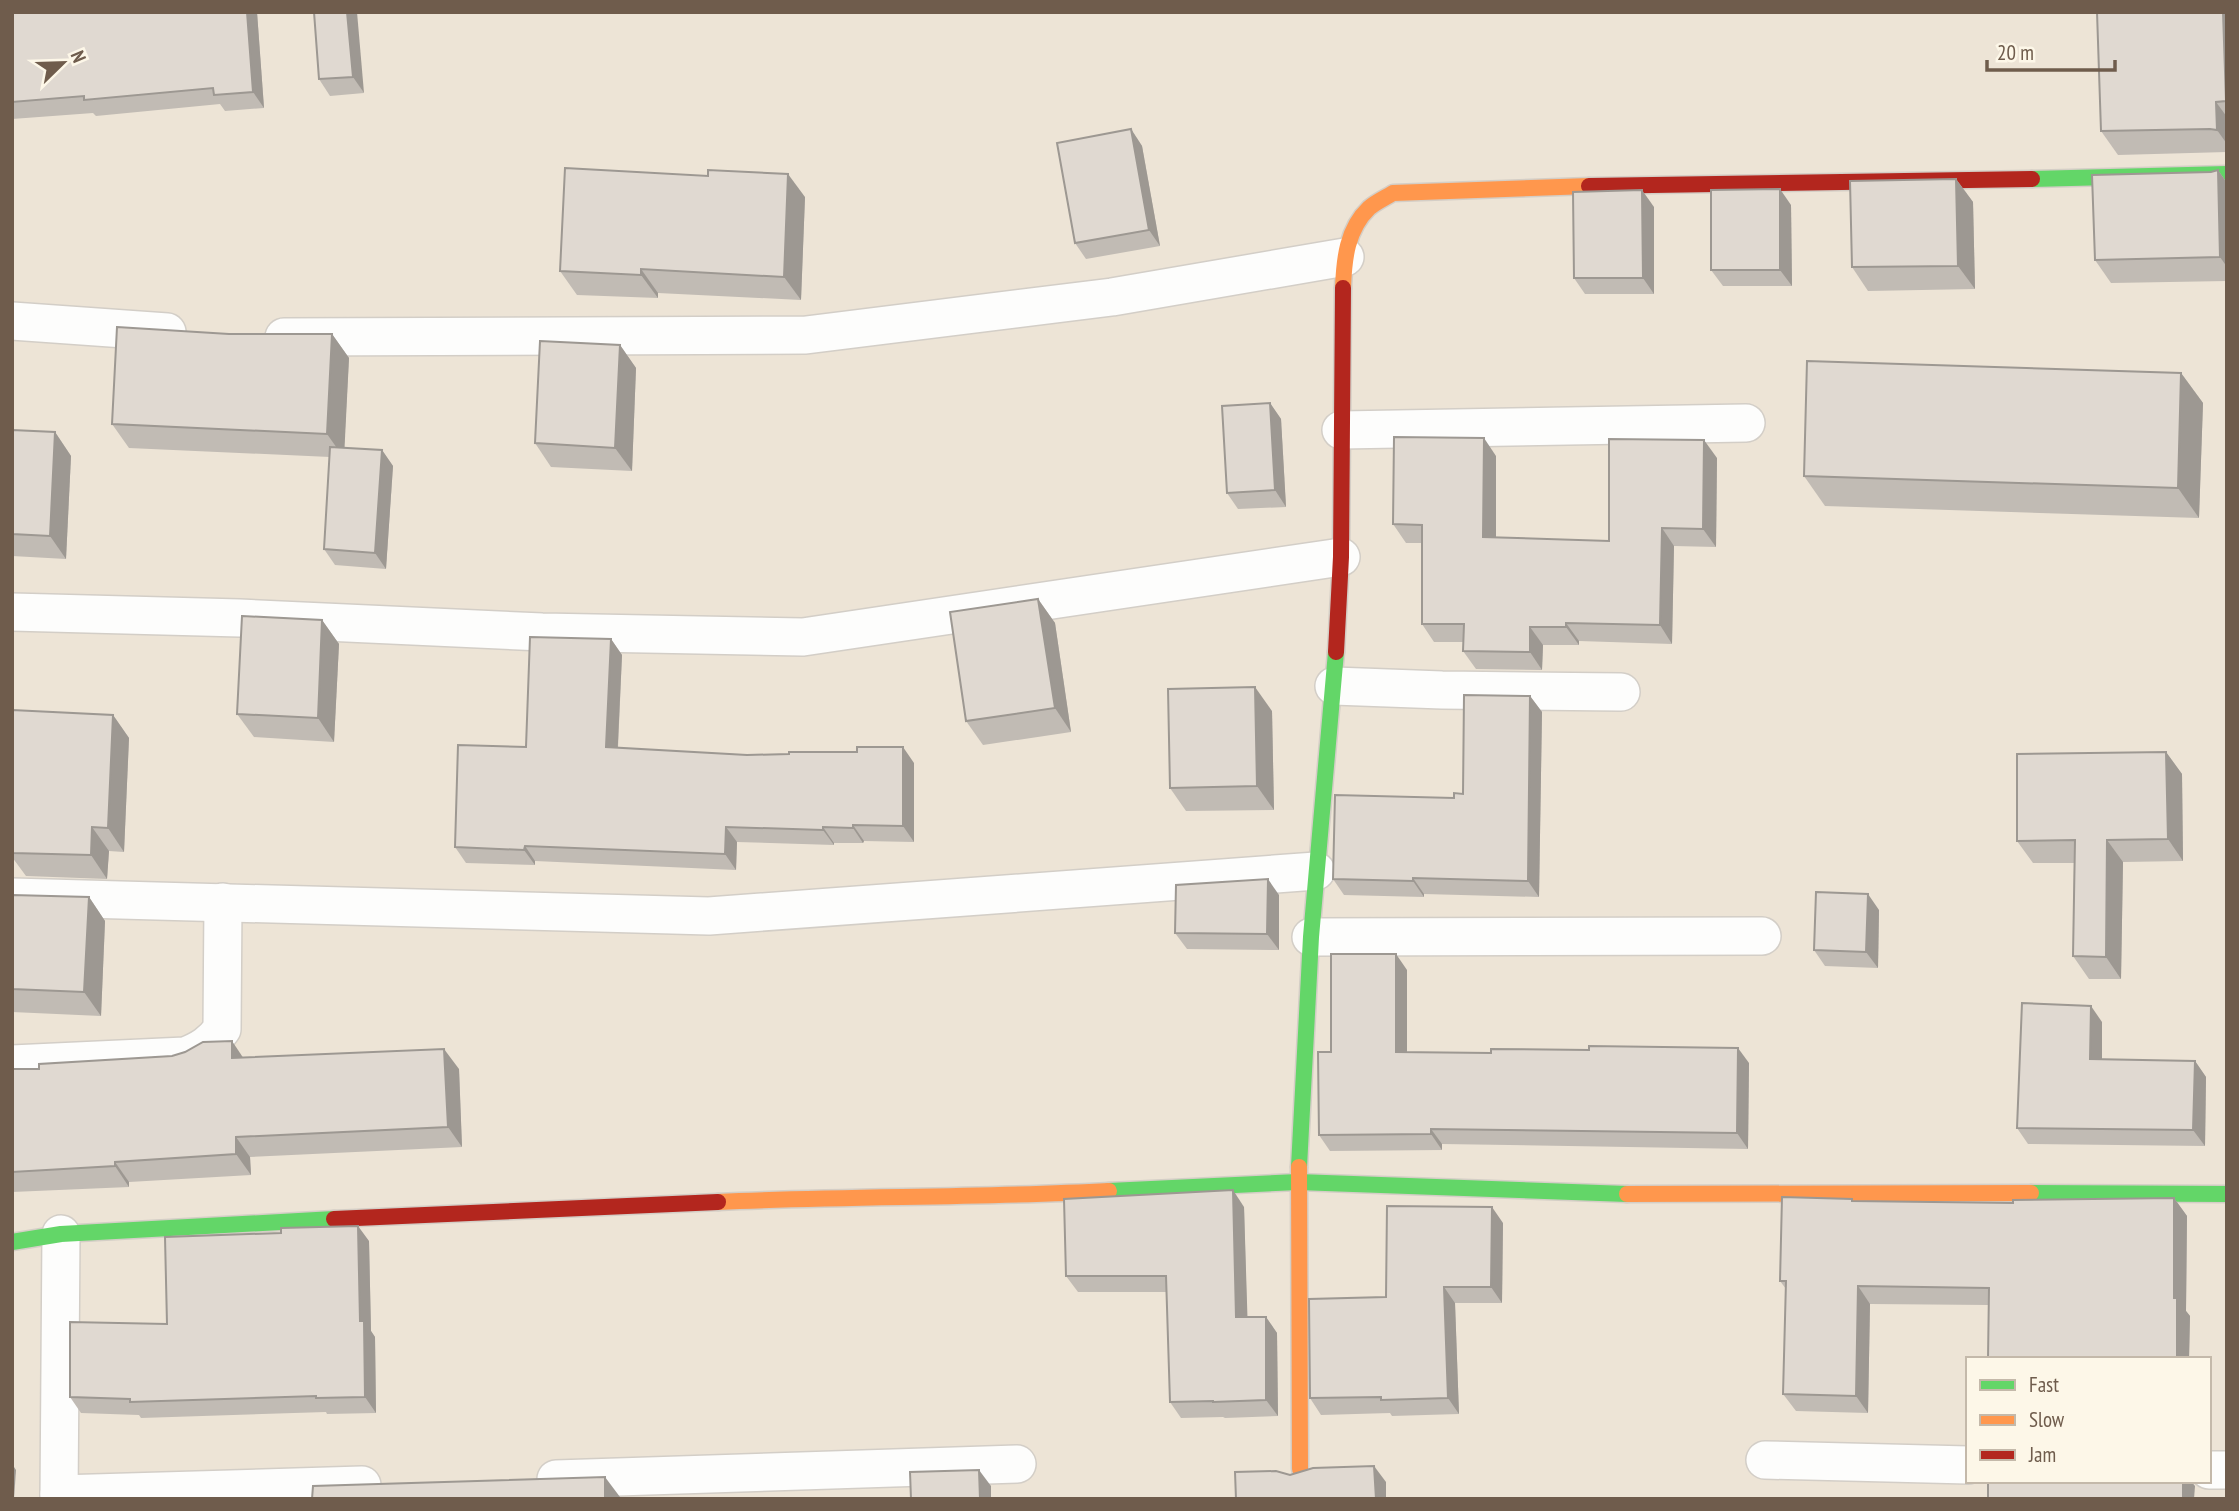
<svg xmlns="http://www.w3.org/2000/svg" width="2239" height="1511" viewBox="0 0 2239 1511" font-family="'PT Sans Narrow',sans-serif">
	<rect width="100%" height="100%" fill="#f4f1e8"/>
	<!-- residential -->
	<path fill="#ede4d6" fill-rule="evenodd" d="M12 12H2227V1499H12ZM1968 1359H2209V1481H1968Z"/>
	<g fill="none" stroke-linecap="round" stroke-linejoin="round">
		<defs>
			<g id="street">
				<polyline points="12,321 167,332"/>
				<polyline points="284,337 806,335 1112,297 1345,257"/>
				<polyline points="1341,430 1746,423"/>
				<polyline points="12,612 240,618 542,632 803,637 1341,557"/>
				<polyline points="1334,686 1442,690 1621,692"/>
				<polyline points="12,897 709,916 1316,871"/>
				<polyline points="1311,937 1762,936"/>
				<path d="M12 1064 185 1056C201 1050 212 1043 222 1029L223 902"/>
				<polyline points="1765,1460 1968,1465"/>
				<polyline points="2209,1470 2227,1470"/>
				<polyline points="556,1479 1017,1464"/>
				<polyline points="59,1494 362,1485"/>
				<polyline points="59,1499 61,1234"/>
			</g>
			<g id="fast">
				<polyline points="2032,179 2227,174"/>
				<polyline points="1299,1167 1311,937 1336,652"/>
				<polyline points="1109,1191 1298,1182 1627,1194"/>
				<polyline points="2031,1193 2227,1194"/>
				<polyline points="12,1242 61,1234 334,1219"/>
			</g>
			<g id="slow">
				<path d="M1343 288C1344 259 1347 229 1369 208 1376 202 1385 198 1393 193L1589 186"/>
				<polyline points="1299,1167 1300,1469"/>
				<polyline points="1627,1194 2031,1193"/>
				<path d="M718 1202C848 1196 979 1198 1109 1191"/>
			</g>
			<g id="jam">
				<polyline points="1589,186 2032,179"/>
				<polyline points="1336,652 1341,557 1343,288"/>
				<polyline points="334,1219 718,1202"/>
			</g>
		</defs>
		<!-- street casing -->
		<use href="#street" stroke="#d3cec7" stroke-width="40"/>
		<!-- fast casing -->
		<use href="#fast" stroke="#d4cec6" stroke-width="19"/>
		<!-- slow casing -->
		<use href="#slow" stroke="#d4cec6" stroke-width="19"/>
		<!-- jam casing -->
		<use href="#jam" stroke="#d4cec6" stroke-width="19"/>
		<!-- street -->
		<use href="#street" stroke="#fdfdfc" stroke-width="37"/>
		<!-- fast -->
		<use href="#fast" stroke="#63d668" stroke-width="16"/>
		<!-- slow -->
		<use href="#slow" stroke="#ff974d" stroke-width="16"/>
		<!-- jam -->
		<use href="#jam" stroke="#b3261e" stroke-width="16"/>
	</g>
	<!-- wall -->
	<g fill="#c1bbb4">
		<polygon points="12,12 257,12 264,108 225,111 220,104 96,116 93,113 12,119"/>
		<polygon points="314,12 364,93 330,96 319,79"/>
		<polygon points="2227,12 2227,152 2118,155 2101,131"/>
		<polygon points="1131,129 1142,146 1160,246 1086,259 1075,243"/>
		<polygon points="2218,170 2227,183 2227,281 2111,283 2095,260 2211,172"/>
		<polygon points="1956,179 1973,202 1975,289 1868,291 1852,267"/>
		<polygon points="805,197 801,300 658,293 658,298 577,295 560,271"/>
		<polygon points="1791,205 1792,286 1723,286 1711,270"/>
		<polygon points="1654,207 1654,294 1585,294 1574,278"/>
		<polygon points="229,334 332,334 349,358 344,448 382,450 393,466 386,569 335,565 324,549 330,457 129,448 112,424"/>
		<polygon points="620,345 636,368 632,471 551,467 535,443"/>
		<polygon points="2181,373 2203,403 2199,518 1825,506 1804,476"/>
		<polygon points="1270,403 1281,419 1286,507 1238,509 1227,493"/>
		<polygon points="12,430 55,432 71,456 66,559 12,556"/>
		<polygon points="1496,456 1496,538 1609,541 1717,458 1716,547 1674,546 1672,644 1579,641 1579,645 1543,645 1542,670 1476,669 1463,651 1463,642 1434,642 1422,624 1422,543 1406,543 1393,524"/>
		<polygon points="1038,599 1055,623 1071,732 983,745 966,721"/>
		<polygon points="322,620 339,644 334,742 254,737 237,714"/>
		<polygon points="611,639 622,655 618,748 914,763 914,842 864,841 863,843 834,843 834,845 737,842 736,870 535,861 535,865 466,863 455,847 526,747"/>
		<polygon points="1530,696 1542,712 1539,897 1424,894 1424,897 1344,895 1333,879 1454,798 1463,794"/>
		<polygon points="12,710 113,715 129,738 124,852 109,851 107,879 26,876 12,857"/>
		<polygon points="1272,711 1274,810 1186,811 1170,788"/>
		<polygon points="2166,752 2182,774 2183,861 2123,862 2121,979 2089,979 2073,956 2074,863 2033,863 2017,841"/>
		<polygon points="12,895 89,897 105,921 101,1016 12,1012"/>
		<polygon points="1279,895 1279,950 1187,949 1175,933"/>
		<polygon points="1879,910 1878,968 1825,966 1814,950"/>
		<polygon points="1407,970 1407,1052 1749,1063 1748,1149 1442,1144 1442,1150 1330,1151 1319,1135 1331,1052"/>
		<polygon points="2102,1022 2102,1059 2195,1061 2206,1077 2205,1146 2028,1144 2017,1128"/>
		<polygon points="243,1057 459,1069 462,1147 250,1157 251,1175 129,1182 129,1187 12,1192 12,1069 39,1069"/>
		<polygon points="2174,1198 2187,1216 2186,1311 2190,1316 2189,1359 1988,1359 1989,1305 1870,1304 1868,1413 1796,1411 1783,1394 1786,1289 1780,1281 1852,1199 1853,1201 2013,1203"/>
		<polygon points="1244,1207 1247,1317 1266,1317 1277,1333 1278,1416 1225,1418 1223,1417 1181,1418 1170,1402 1167,1292 1078,1292 1066,1276"/>
		<polygon points="1503,1223 1502,1303 1455,1303 1459,1414 1392,1416 1390,1413 1321,1415 1310,1398 1386,1297"/>
		<polygon points="369,1241 371,1331 375,1337 376,1413 327,1414 326,1412 141,1418 139,1415 81,1413 70,1397 167,1324"/>
	</g>
	<!-- shaded-wall -->
	<g fill="#9d9892">
		<polygon points="247,12 257,12 264,108 253,92"/>
		<polygon points="347,12 357,12 364,93 353,77"/>
		<polygon points="2223,12 2227,12 2227,102 2226,101"/>
		<polygon points="2216,102 2227,117 2227,144 2217,130"/>
		<polygon points="1131,129 1142,146 1160,246 1149,230"/>
		<polygon points="2218,170 2227,183 2227,267 2220,257"/>
		<polygon points="788,174 805,197 801,300 784,277"/>
		<polygon points="1956,179 1973,202 1975,289 1958,266"/>
		<polygon points="1780,189 1791,205 1792,286 1780,270"/>
		<polygon points="1642,190 1654,207 1654,294 1643,278"/>
		<polygon points="641,269 658,293 658,298 641,275"/>
		<polygon points="332,334 349,358 344,458 327,434"/>
		<polygon points="620,345 636,368 632,471 615,448"/>
		<polygon points="2181,373 2203,403 2199,518 2178,488"/>
		<polygon points="1270,403 1281,419 1286,507 1275,490"/>
		<polygon points="55,432 71,456 66,559 50,536"/>
		<polygon points="1484,438 1496,456 1496,555 1483,537"/>
		<polygon points="1704,440 1717,458 1716,547 1703,529"/>
		<polygon points="382,450 393,466 386,569 375,553"/>
		<polygon points="1662,528 1674,546 1672,644 1660,625"/>
		<polygon points="1038,599 1055,623 1071,732 1055,708"/>
		<polygon points="322,620 339,644 334,742 318,718"/>
		<polygon points="1566,623 1579,641 1579,645 1566,627"/>
		<polygon points="1530,627 1543,645 1542,670 1530,652"/>
		<polygon points="611,639 622,655 617,763 606,747"/>
		<polygon points="1255,687 1272,711 1274,810 1257,786"/>
		<polygon points="1530,696 1542,712 1539,897 1528,881"/>
		<polygon points="113,715 129,738 124,852 108,828"/>
		<polygon points="903,747 914,763 914,842 903,826"/>
		<polygon points="2166,752 2182,774 2183,861 2168,839"/>
		<polygon points="853,825 864,841 863,843 853,828"/>
		<polygon points="92,827 109,851 107,879 91,855"/>
		<polygon points="726,827 737,842 736,870 725,854"/>
		<polygon points="823,827 834,843 834,845 823,830"/>
		<polygon points="2107,840 2123,862 2121,979 2106,957"/>
		<polygon points="525,846 535,861 535,865 524,850"/>
		<polygon points="1413,878 1424,894 1424,897 1413,881"/>
		<polygon points="1268,879 1279,895 1279,950 1267,934"/>
		<polygon points="1868,894 1879,910 1878,968 1866,952"/>
		<polygon points="89,897 105,921 101,1016 84,992"/>
		<polygon points="1396,954 1407,970 1407,1068 1396,1052"/>
		<polygon points="2091,1006 2102,1022 2102,1075 2090,1059"/>
		<polygon points="232,1041 246,1062 232,1058"/>
		<polygon points="1738,1048 1749,1063 1748,1149 1737,1133"/>
		<polygon points="444,1049 459,1069 462,1147 448,1127"/>
		<polygon points="2195,1061 2206,1077 2205,1146 2193,1130"/>
		<polygon points="1431,1129 1442,1144 1442,1150 1431,1134"/>
		<polygon points="236,1137 250,1157 251,1175 236,1154"/>
		<polygon points="115,1162 129,1182 129,1187 115,1166"/>
		<polygon points="1233,1190 1244,1207 1248,1334 1236,1317"/>
		<polygon points="2174,1198 2187,1216 2186,1311 2190,1316 2189,1359 2177,1359 2174,1298"/>
		<polygon points="1492,1207 1503,1223 1502,1303 1491,1287"/>
		<polygon points="358,1226 369,1241 371,1331 375,1337 376,1413 365,1397 360,1321"/>
		<polygon points="1858,1286 1870,1304 1868,1413 1856,1396"/>
		<polygon points="1444,1287 1455,1303 1459,1414 1448,1398"/>
		<polygon points="1266,1317 1277,1333 1278,1416 1266,1400"/>
		<polygon points="12,1464 16,1470 14,1499 12,1499"/>
		<polygon points="1374,1466 1386,1482 1386,1499 1376,1499"/>
		<polygon points="979,1470 991,1486 991,1499 980,1499"/>
		<polygon points="605,1477 620,1497 620,1499 605,1499"/>
		<polygon points="2183,1481 2191,1481 2195,1486 2194,1499 2183,1499"/>
	</g>
	<!-- building -->
	<g fill="#e0d9d1" stroke="#9d9892" stroke-width="2">
		<polygon points="12,12 247,12 253,92 214,95 213,88 84,100 84,96 12,102"/>
		<polygon points="314,12 347,12 353,77 319,79"/>
		<polygon points="2097,12 2223,12 2226,101 2216,102 2217,130 2210,129 2101,131"/>
		<polygon points="1131,129 1149,230 1075,243 1057,143"/>
		<polygon points="565,168 708,176 708,170 788,174 784,277 641,269 641,275 560,271"/>
		<polygon points="2218,170 2220,257 2095,260 2092,175 2211,172"/>
		<polygon points="1956,179 1958,266 1852,267 1850,181"/>
		<polygon points="1780,189 1780,270 1711,270 1711,190"/>
		<polygon points="1642,190 1643,278 1574,278 1573,192"/>
		<polygon points="117,327 229,334 332,334 327,434 112,424"/>
		<polygon points="540,341 620,345 615,448 535,443"/>
		<polygon points="1807,361 2181,373 2178,488 1804,476"/>
		<polygon points="1270,403 1275,490 1227,493 1222,406"/>
		<polygon points="12,430 55,432 50,536 12,534"/>
		<polygon points="1394,437 1484,438 1483,537 1609,541 1609,439 1704,440 1703,529 1662,528 1660,625 1566,623 1566,627 1530,627 1530,652 1463,651 1464,624 1422,624 1422,525 1393,524"/>
		<polygon points="330,447 382,450 375,553 324,549"/>
		<polygon points="1038,599 1055,708 966,721 950,612"/>
		<polygon points="242,616 322,620 318,718 237,714"/>
		<polygon points="530,637 611,639 606,747 747,755 789,754 789,752 857,752 857,747 903,747 903,826 853,825 853,828 823,827 823,830 726,827 725,854 525,846 524,850 455,847 458,745 526,747"/>
		<polygon points="1255,687 1257,786 1170,788 1168,689"/>
		<polygon points="1464,695 1530,696 1528,881 1413,878 1413,881 1333,879 1335,795 1454,798 1454,793 1463,794"/>
		<polygon points="12,710 113,715 108,828 92,827 91,855 12,853"/>
		<polygon points="2166,752 2168,839 2107,840 2106,957 2073,956 2075,840 2017,841 2017,754"/>
		<polygon points="1268,879 1267,934 1175,933 1176,885"/>
		<polygon points="1816,892 1868,894 1866,952 1814,950"/>
		<polygon points="12,895 89,897 84,992 12,989"/>
		<polygon points="1331,954 1396,954 1396,1052 1491,1053 1491,1049 1589,1050 1589,1046 1738,1048 1737,1133 1431,1129 1431,1134 1319,1135 1318,1052 1331,1052"/>
		<polygon points="2022,1003 2091,1006 2090,1059 2195,1061 2193,1130 2017,1128"/>
		<polygon points="232,1041 232,1058 444,1049 448,1127 236,1137 236,1154 115,1162 115,1166 12,1172 12,1069 39,1069 39,1064 172,1056 185,1052 203,1042"/>
		<polygon points="1233,1190 1236,1317 1266,1317 1266,1400 1213,1402 1213,1401 1170,1402 1166,1276 1066,1276 1064,1199"/>
		<polygon points="1782,1197 1852,1199 1852,1201 2013,1203 2013,1200 2174,1198 2174,1298 2177,1298 2177,1359 1988,1359 1989,1288 1858,1286 1856,1396 1783,1394 1786,1281 1780,1281"/>
		<polygon points="1387,1206 1492,1207 1491,1287 1444,1287 1448,1398 1381,1400 1381,1397 1310,1398 1309,1299 1386,1297"/>
		<polygon points="358,1226 360,1321 364,1321 365,1397 316,1398 316,1396 130,1402 130,1399 70,1397 70,1322 167,1324 165,1237 281,1233 281,1228"/>
		<polygon points="1374,1466 1376,1499 1236,1499 1235,1472 1276,1471 1290,1475 1313,1468"/>
		<polygon points="979,1470 980,1499 911,1499 910,1472"/>
		<polygon points="605,1477 605,1499 312,1499 313,1486"/>
		<rect x="1988" y="1481" width="195" height="18"/>
	</g>
	<!-- border -->
	<rect width="2239" height="1511" fill="none" stroke="#6f5c4c" stroke-width="28"/>
	<!-- legend -->
	<rect x="1966" y="1357" width="245" height="126" fill="#fdf7e8" stroke="#c4b9aa" stroke-width="2"/>
	<rect x="1980" y="1380" width="35" height="10" fill="#63d668" stroke="#c4b9aa" stroke-width="2"/>
	<text x="2029" y="1392" font-size="21" fill="#6f5c4c">Fast</text>
	<rect x="1980" y="1415" width="35" height="10" fill="#ff974d" stroke="#c4b9aa" stroke-width="2"/>
	<text x="2029" y="1427" font-size="21" fill="#6f5c4c">Slow</text>
	<rect x="1980" y="1450" width="35" height="10" fill="#b3261e" stroke="#c4b9aa" stroke-width="2"/>
	<text x="2029" y="1462" font-size="21" fill="#6f5c4c">Jam</text>
	<!-- north arrow -->
	<g transform="translate(63 63) rotate(67)" stroke="#fdf7e8" stroke-width="5" paint-order="stroke">
	<path d="M0-5L12 26L0 18L-12 26Z" fill="#6f5c4c"/>
	<text y="-10" font-size="19" font-weight="bold" text-anchor="middle" fill="#6f5c4c">N</text>
	</g>
	<!-- scale -->
	<path d="M1987 60v10h128v-10" fill="none" stroke="#6f5c4c" stroke-width="3.5"/>
	<text x="1997" y="60" font-size="21" fill="#6f5c4c" stroke="#fdf7e8" stroke-width="5" paint-order="stroke">20 m</text>
</svg>
